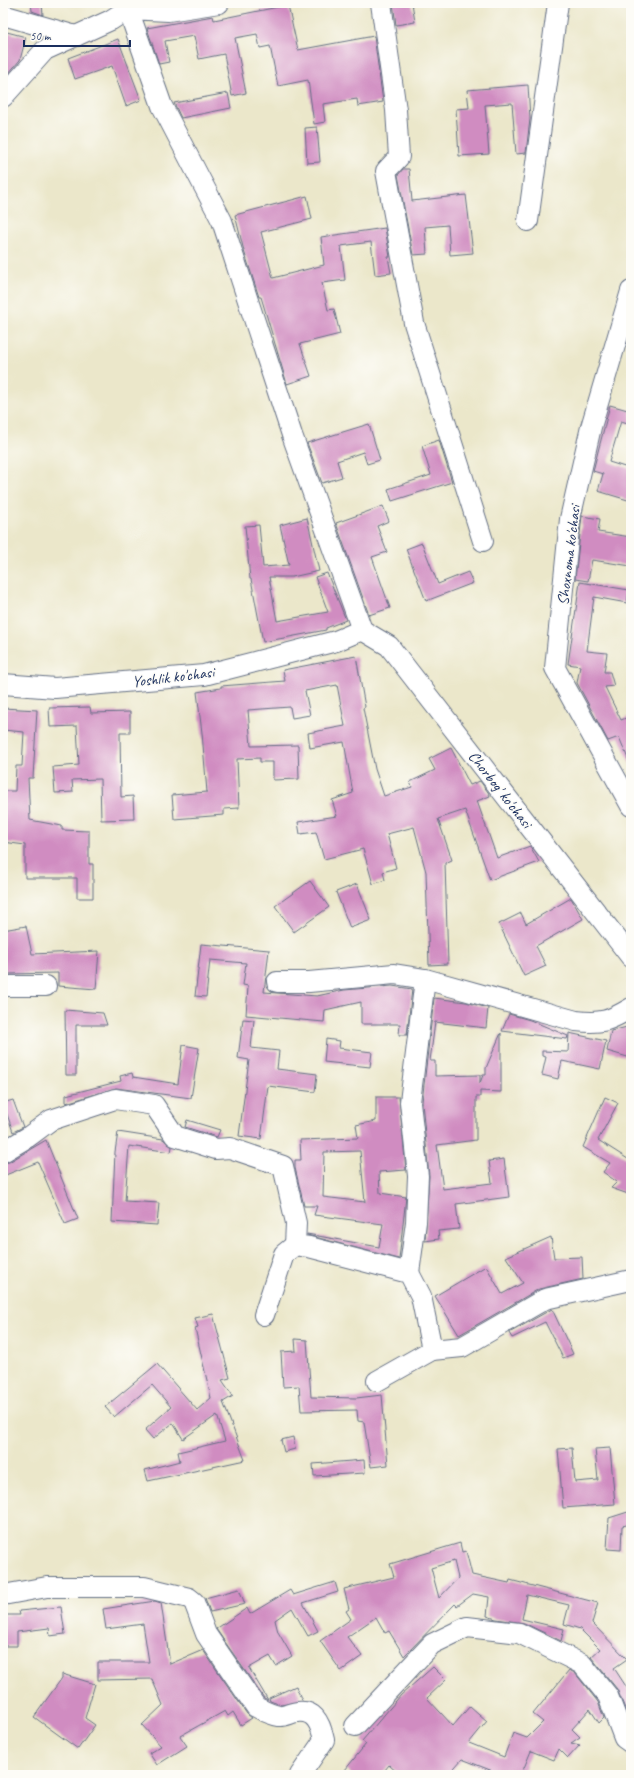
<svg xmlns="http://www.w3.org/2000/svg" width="634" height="1778" viewBox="0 0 634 1778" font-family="Caveat,sans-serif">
	<rect width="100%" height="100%" fill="#fdfcf7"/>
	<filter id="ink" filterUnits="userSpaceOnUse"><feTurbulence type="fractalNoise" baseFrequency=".025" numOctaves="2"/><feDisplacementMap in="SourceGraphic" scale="8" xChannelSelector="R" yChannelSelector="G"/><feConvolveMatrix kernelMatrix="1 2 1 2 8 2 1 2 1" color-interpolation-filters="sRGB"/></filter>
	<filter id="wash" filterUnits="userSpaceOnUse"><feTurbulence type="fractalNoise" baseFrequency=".012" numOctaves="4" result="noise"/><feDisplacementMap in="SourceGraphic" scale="16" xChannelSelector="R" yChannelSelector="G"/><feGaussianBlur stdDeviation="0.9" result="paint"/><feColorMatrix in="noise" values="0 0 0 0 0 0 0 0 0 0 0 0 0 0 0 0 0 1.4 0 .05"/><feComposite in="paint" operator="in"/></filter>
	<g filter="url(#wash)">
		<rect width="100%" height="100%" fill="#ebe7ca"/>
		<g id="blocks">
			<!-- building -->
			<g fill="#d08cc1" fill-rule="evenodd">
				<polygon points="31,3 42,3 43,15 32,11"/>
				<polygon points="393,3 412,3 415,22 396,25"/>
				<polygon points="288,5 298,50 374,36 383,102 358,106 357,99 323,104 325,122 314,124 308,80 278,86 270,46 260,48 257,34 235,38 246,93 232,96 224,54 199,59 194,36 165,41 169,62 159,64 147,28 213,16 214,20"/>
				<polygon points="3,31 26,37 20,60 8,74 3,72"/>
				<polygon points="118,39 141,100 126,106 112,66 75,79 68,58"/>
				<polygon points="528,85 530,119 526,153 516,154 512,103 485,105 489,154 459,156 456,109 469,108 467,90"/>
				<polygon points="228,93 231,108 181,118 174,103"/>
				<polygon points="317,127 320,162 307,163 305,128"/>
				<polygon points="403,169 409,169 412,201 466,195 473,253 450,255 448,225 425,227 427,254 413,255 398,175"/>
				<polygon points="307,196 312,219 261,232 273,278 324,265 321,237 385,228 390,257 388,257 391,273 375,275 371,242 341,246 345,280 322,283 328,310 334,309 340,334 300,344 311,376 287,384 261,297 259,297 244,251 235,215"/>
				<polygon points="610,405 631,411 631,424 621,421 609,462 631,469 631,501 598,491 603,474 593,471"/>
				<polygon points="369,424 380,460 367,464 363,452 337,461 342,477 322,483 307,443"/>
				<polygon points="439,440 452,482 392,501 388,489 431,475 422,446"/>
				<polygon points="383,506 389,521 377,526 387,552 372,557 390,608 369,615 336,523"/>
				<polygon points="582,516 600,519 598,532 631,537 631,566 592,560 588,581 575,579"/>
				<polygon points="307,518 319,571 292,577 269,577 277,621 328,612 315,577 327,573 346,620 326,628 326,630 263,642 251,579 250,579 245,526 259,525 263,567 289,565 280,525"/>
				<polygon points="422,543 438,584 468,572 473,583 426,601 406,549"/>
				<polygon points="580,582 629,590 627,603 594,597 587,651 607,653 604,672 610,672 614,686 605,687 621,720 631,716 631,766 619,737 608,741 584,696 577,683 580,666 568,664"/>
				<polygon points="356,656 365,707 363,708 375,769 384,796 412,787 410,782 435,770 429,759 451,748 470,785 480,781 488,792 490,796 477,801 497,858 530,846 539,862 490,880 465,810 438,819 452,860 445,863 448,964 429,965 426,872 414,827 387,834 396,868 383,872 385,880 373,884 363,849 324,859 316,832 300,834 298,822 337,816 332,800 353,793 344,742 310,748 308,733 345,726 337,685 305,691 310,715 292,718 290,707 248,710 251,746 298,745 299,779 273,780 273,762 260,762 260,758 237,759 239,808 224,809 224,815 174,819 172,795 207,792 202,733 197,692 221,688 221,686 285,681 283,670"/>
				<polygon points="90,707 91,713 130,712 130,733 120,733 121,797 133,796 134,819 101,820 100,779 72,780 73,792 55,793 53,767 79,765 77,726 50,727 49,708"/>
				<polygon points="3,708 37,710 33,778 28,778 30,820 62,826 62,830 89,831 89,864 93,864 93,898 77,898 77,878 25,878 25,845 3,842 3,791 15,791 16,766 22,766 24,732 3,730"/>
				<polygon points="310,881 329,907 294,932 275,906"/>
				<polygon points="357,884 371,920 350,928 336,892"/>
				<polygon points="571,898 583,919 536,946 546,966 524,976 499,924 521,913 526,924"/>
				<polygon points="26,926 32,954 99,951 96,989 58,986 58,973 7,974 6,970 3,971 3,930"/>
				<polygon points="201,944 269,950 264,992 317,996 344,990 392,986 412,989 407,1035 399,1035 400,1024 361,1024 361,1002 325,1010 324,1022 246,1015 248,986 243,985 246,963 210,960 206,997 195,996"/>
				<polygon points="434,998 466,1002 488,1008 486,1028 435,1022 430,1061 435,1061 435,1076 480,1075 480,1083 483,1075 486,1075 486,1068 501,1033 501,1092 480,1091 480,1097 476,1097 476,1140 437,1145 443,1189 492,1183 489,1161 504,1159 509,1197 456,1204 459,1229 438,1231 439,1239 425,1241 429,1176 422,1102"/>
				<polygon points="65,1010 103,1013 107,1025 76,1025 76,1075 66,1075"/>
				<polygon points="509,1014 530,1020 568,1036 567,1039 502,1031"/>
				<polygon points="243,1019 254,1020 251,1048 279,1051 277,1069 317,1074 315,1092 268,1086 261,1139 239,1136 249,1060 238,1058"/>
				<polygon points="631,1026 631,1058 607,1051 611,1031"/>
				<polygon points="569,1033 606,1041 600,1069 562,1061 558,1079 542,1075 546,1057 542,1056 542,1051 568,1052"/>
				<polygon points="326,1039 340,1041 339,1048 372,1052 370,1067 324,1062"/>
				<polygon points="183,1045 199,1048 191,1098 116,1088 66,1103 66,1095 121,1081 120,1076 132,1073 133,1077 178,1084"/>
				<path d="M376 1097H399L406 1170 379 1172 380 1193 406 1197 399 1259 307 1235V1234L379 1247 383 1224 314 1215 317 1206H304L295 1168V1160H301L300 1140 358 1138 356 1125 376 1121ZM360 1151 365 1202 323 1197 324 1152Z"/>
				<polygon points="605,1097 618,1103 598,1140 631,1161 631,1195 611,1188 617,1182 603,1172 610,1163 583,1147"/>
				<polygon points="13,1100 23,1127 13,1132 7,1114 3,1115 3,1103"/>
				<polygon points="187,1120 220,1130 217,1137 185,1127"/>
				<polygon points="118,1132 163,1139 172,1147 171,1152 129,1146 125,1201 159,1203 157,1225 112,1222 115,1152"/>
				<polygon points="46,1140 78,1219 65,1224 38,1162 3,1176 3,1163 9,1162"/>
				<polygon points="551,1237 554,1258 582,1257 583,1279 539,1289 459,1335 435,1296 486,1266 502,1294 523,1283 506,1257"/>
				<polygon points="552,1309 573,1354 563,1358 545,1322 512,1338 509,1333"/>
				<polygon points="213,1314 230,1378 222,1380 233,1396 223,1402 245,1460 148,1481 145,1470 180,1461 178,1452 225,1441 217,1415 183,1439 173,1423 153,1439 145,1430 171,1407 152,1385 114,1417 105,1407 157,1364 197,1410 211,1398 195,1328 198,1327 195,1318"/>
				<polygon points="295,1339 307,1340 311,1397 356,1398 382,1395 388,1465 371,1467 364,1422 358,1421 357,1410 301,1411 299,1386 283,1387 281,1352 296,1351"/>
				<polygon points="293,1437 295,1449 284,1452 281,1440"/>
				<polygon points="572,1448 575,1482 598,1480 595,1449 610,1448 615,1504 563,1508 558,1449"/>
				<polygon points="364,1460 365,1473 314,1476 313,1464"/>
				<polygon points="631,1511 631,1524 622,1526 621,1550 607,1549 609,1518"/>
				<path d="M460 1543 462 1552 466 1551 472 1575 509 1583 510 1580 598 1603 592 1623 627 1659 614 1668 631 1694V1716H628L617 1689 591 1657 600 1649 580 1629 564 1624 569 1605 527 1595 522 1619 564 1629 561 1641 524 1623 496 1619 487 1616 489 1597 473 1594 457 1606 455 1604 404 1656 389 1631 385 1633 376 1617 347 1637 362 1656 341 1671 320 1641 351 1619 346 1611 349 1609 344 1589 394 1577 390 1564ZM454 1561 458 1578 439 1598 431 1568Z"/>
				<polygon points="335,1582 338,1592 303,1603 318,1631 308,1636 292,1608 275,1620 278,1632 292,1656 276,1666 270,1656 249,1668 268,1700 264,1698 216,1629 247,1608 250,1614 290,1590 293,1595"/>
				<polygon points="239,1589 245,1604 210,1612 205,1598"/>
				<polygon points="155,1601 161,1603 170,1664 203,1650 247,1714 252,1718 241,1725 233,1712 228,1716 225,1711 180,1736 187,1746 157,1765 149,1753 161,1746 142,1725 163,1705 152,1679 98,1680 98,1662 149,1662 143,1624 106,1629 103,1609"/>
				<polygon points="61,1607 65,1634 50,1636 49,1628 17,1632 17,1646 3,1646 3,1615 20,1615 19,1611"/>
				<polygon points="433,1667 446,1680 427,1698 453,1726 470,1706 487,1721 469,1743 504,1757 513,1733 527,1738 543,1722 533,1714 569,1670 575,1673 598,1702 604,1718 599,1723 590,1709 572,1729 580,1737 571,1743 580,1745 568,1758 559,1749 554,1760 531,1751 521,1775 503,1775 462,1759 448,1775 400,1775 389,1765 381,1775 352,1775 345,1770 366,1744 362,1741 401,1695"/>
				<polygon points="62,1674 95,1684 85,1718 95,1725 78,1749 34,1717 62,1678"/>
				<polygon points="296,1686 302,1701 281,1705 270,1701 269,1698"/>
			</g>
		</g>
	</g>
	<g filter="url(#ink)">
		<use href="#blocks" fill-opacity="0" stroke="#646f84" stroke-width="1"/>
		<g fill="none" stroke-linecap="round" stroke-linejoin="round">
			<defs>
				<g id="minor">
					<polyline points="219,3 168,11 128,9 162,106 222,221 292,435 362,630"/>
					<polyline points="381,3 396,110 399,157 386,171 414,323 483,541"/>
					<polyline points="3,15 76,36"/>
					<polyline points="3,97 45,50 111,20 128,9 128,3"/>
					<polyline points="528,221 558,3"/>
					<polyline points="631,291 591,427 570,519 555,668 631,806"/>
					<polyline points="362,630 389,646 631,957"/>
					<polyline points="3,684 55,688 204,675 336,641 362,630"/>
					<path d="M277 982H309L394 974 425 979 576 1021C602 1024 609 1021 631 1008"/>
					<polyline points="3,986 46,986"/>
					<polyline points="3,1152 28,1137 51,1120 115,1099 154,1105 175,1136 216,1149 230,1148 283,1166 296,1223 295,1245 309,1247 409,1273 421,1296 432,1350 377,1381"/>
					<polyline points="409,1273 416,1222 418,1176 410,1102 425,979"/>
					<polyline points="264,1315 284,1254 295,1245"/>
					<polyline points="432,1350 462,1347 545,1299 631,1280"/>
					<path d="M3 1595 47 1587H144L189 1598 194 1602 206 1634 256 1707C264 1711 271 1715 279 1716 285 1717 292 1712 298 1712 315 1710 321 1725 324 1740L300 1775"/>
					<polyline points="355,1726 432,1644 467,1627 519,1633 582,1664 608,1696 624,1738 631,1743"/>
				</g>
			</defs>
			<!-- minor casing -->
			<use href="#minor" stroke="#646f84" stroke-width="22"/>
			<!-- minor -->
			<use href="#minor" stroke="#fff" stroke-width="20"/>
		</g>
	</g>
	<g text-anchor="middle" stroke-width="3" stroke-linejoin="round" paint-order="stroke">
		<!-- street labels -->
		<g font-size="16" fill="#1b2f5e" stroke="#fdfcf7">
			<text transform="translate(568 555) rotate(-83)" y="6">Shoxnoma ko'chasi</text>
			<text transform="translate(173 676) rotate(-7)" y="6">Yoshlik ko'chasi</text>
			<text transform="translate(501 789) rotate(52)" y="6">Chorbog' ko'chasi</text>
		</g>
	</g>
	<!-- margin -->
	<rect width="634" height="1778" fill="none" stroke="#fdfcf7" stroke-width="16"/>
	<!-- scale -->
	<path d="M24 40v6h106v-6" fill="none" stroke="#1b2f5e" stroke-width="2"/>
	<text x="30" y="40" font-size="12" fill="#1b2f5e" stroke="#fdfcf7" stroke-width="3" paint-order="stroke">50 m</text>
</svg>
